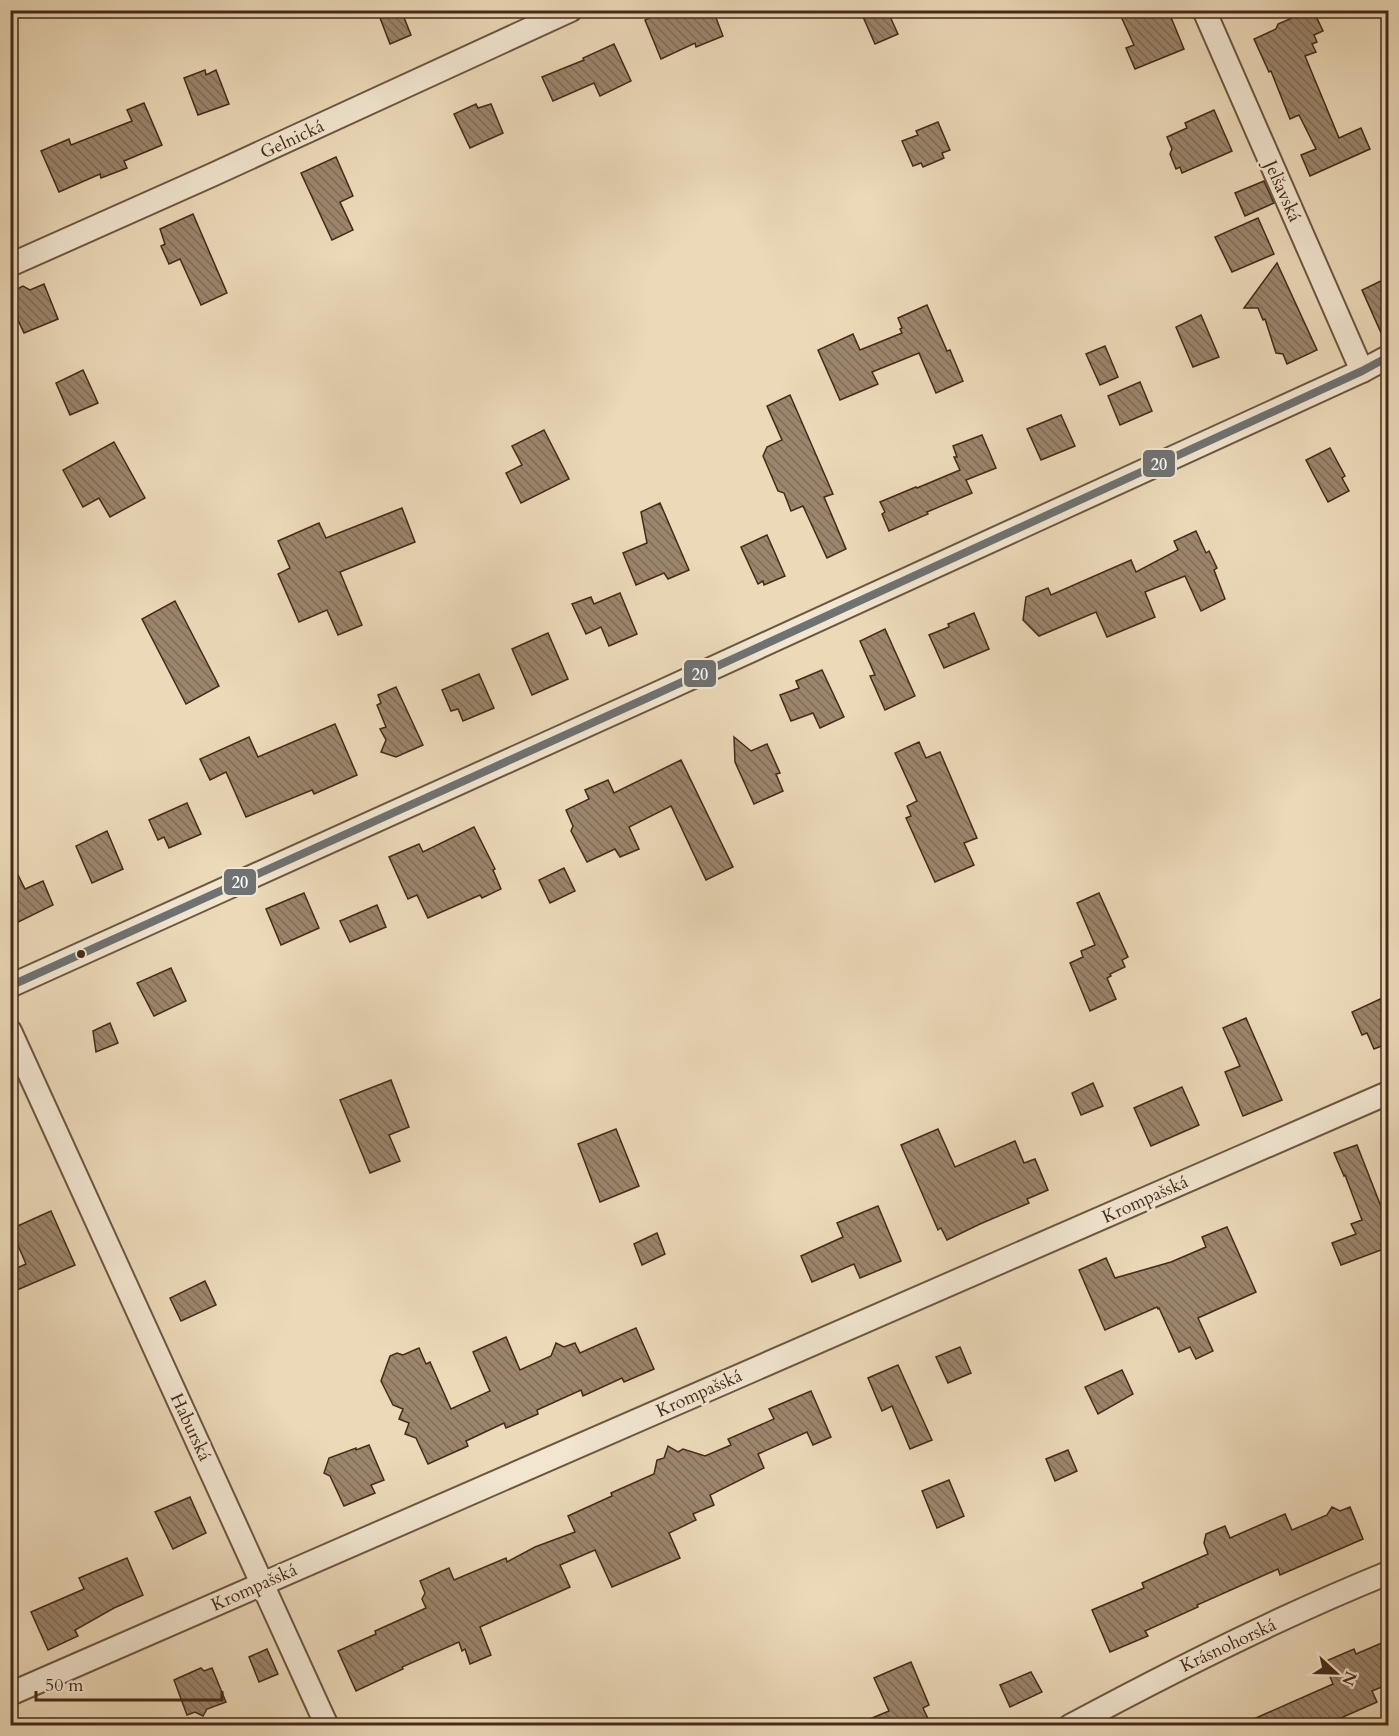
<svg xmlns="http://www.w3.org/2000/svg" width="1399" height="1736" viewBox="0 0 1399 1736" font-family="Cardo,serif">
	<defs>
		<pattern id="building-back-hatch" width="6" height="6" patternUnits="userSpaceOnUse" patternTransform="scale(1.5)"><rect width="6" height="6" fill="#9b856c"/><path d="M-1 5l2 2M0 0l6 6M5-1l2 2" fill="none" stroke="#806d58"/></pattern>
	</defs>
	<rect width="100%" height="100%" fill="#ebd9b8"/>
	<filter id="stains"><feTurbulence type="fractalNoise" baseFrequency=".00333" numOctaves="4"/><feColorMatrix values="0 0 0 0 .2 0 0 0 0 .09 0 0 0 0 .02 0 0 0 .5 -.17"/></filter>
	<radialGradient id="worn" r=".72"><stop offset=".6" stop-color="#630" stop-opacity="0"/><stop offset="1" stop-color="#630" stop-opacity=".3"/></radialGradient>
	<!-- building -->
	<g fill="url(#building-back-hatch)" stroke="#452a19" stroke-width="1.5">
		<polygon points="377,10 401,10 411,35 390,44"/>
		<polygon points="665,10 713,10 723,36 696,47 695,43 661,59 645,20"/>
		<polygon points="860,10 887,10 898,34 875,44"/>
		<polygon points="1118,10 1168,10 1184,49 1135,69 1126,48 1134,45"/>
		<polygon points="1306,12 1314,12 1323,31 1314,35 1317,42 1312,44 1316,52 1305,56 1339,138 1361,128 1370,149 1310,176 1301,155 1316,149 1299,115 1290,119 1271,71 1269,72 1254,39 1276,29 1278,24"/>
		<polygon points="614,44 631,81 600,96 594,83 553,101 542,77 584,60 583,58"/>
		<polygon points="205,70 206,75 216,70 229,104 198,115 184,78"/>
		<polygon points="144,103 162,145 124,161 127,168 101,178 100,174 59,192 41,151 69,139 71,145 132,121 127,110"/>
		<polygon points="476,104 478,108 491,104 503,133 470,148 454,114"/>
		<polygon points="1214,110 1232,151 1182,173 1180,167 1176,169 1170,154 1172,149 1167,137 1187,128 1185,123"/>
		<polygon points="938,122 950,150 942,153 944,158 923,167 921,163 913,166 902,141 918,135 916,131"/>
		<polygon points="336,157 353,196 340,202 353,230 332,240 301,173"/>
		<polygon points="1264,181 1274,203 1245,216 1235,193"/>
		<polygon points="193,214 227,293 201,305 180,259 169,264 161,246 165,244 160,229"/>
		<polygon points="1258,218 1274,254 1232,272 1215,237"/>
		<polygon points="1277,263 1317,350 1287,364 1283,354 1276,353 1265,319 1263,320 1258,308 1244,308"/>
		<polygon points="1389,277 1389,344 1386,344 1362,290"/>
		<polygon points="44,284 58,319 24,333 11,305 13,291 23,286 30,290"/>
		<polygon points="927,305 947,351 950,350 963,381 936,393 919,353 872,372 878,384 840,400 818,350 853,334 860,350 902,333 900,329 902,328 898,318"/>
		<polygon points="1201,315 1219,357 1193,367 1176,327"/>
		<polygon points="1105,346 1118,377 1100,385 1086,354"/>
		<polygon points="83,370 98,403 70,415 56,383"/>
		<polygon points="1140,382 1152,411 1120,425 1108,396"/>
		<polygon points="790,395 833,494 824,497 846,549 827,558 803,506 791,511 784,493 778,491 763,456 767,447 782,440 767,406"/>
		<polygon points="1061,415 1075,446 1041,460 1027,429"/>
		<polygon points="544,430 569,479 521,503 506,473 522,465 512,446"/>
		<polygon points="982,435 996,468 966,480 972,493 927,512 928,514 889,531 882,514 885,512 880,502 916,487 917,488 960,470 954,457 957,457 953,446"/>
		<polygon points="114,442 145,498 110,517 99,498 83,507 63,470"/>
		<polygon points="1330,448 1345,476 1342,478 1349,491 1328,502 1306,460"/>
		<polygon points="660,503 689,570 668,579 664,573 636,585 623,553 647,543 641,512"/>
		<polygon points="402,508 415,542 340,572 362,625 338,635 327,610 299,622 278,574 290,568 278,541 319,523 326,538"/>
		<polygon points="1196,531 1206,553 1209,551 1217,568 1214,570 1225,599 1201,611 1185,576 1145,592 1155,617 1107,637 1096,612 1039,636 1023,620 1026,597 1048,588 1051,595 1131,560 1136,572 1178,550 1174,541"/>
		<polygon points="767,535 785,576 764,585 763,581 758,584 741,547"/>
		<polygon points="620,593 637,634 609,646 601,627 586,634 572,604 591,597 594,604"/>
		<polygon points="175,601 219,686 186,704 142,619"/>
		<polygon points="974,613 989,649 944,668 929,635 949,627 948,624"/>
		<polygon points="885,629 915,696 885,710 870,676 875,675 860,641"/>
		<polygon points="548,633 568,679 532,695 512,649"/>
		<polygon points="822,670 844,717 820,728 813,713 791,721 780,695 799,688 796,681"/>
		<polygon points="479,674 494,708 463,721 458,709 451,711 442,690"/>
		<polygon points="396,687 423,745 396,757 381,752 386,740 380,729 386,727 377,705 381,703 378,695"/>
		<polygon points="335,724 357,775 314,794 312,790 246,817 226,772 210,780 200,759 249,737 258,757"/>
		<polygon points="734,737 751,751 767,744 780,773 776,774 783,791 754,804 735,762"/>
		<polygon points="919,742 926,758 940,752 977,838 964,843 974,865 935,882 906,818 911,816 907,806 917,801 895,753"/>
		<polygon points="681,760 733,867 706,880 671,806 629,827 639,849 620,857 615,849 587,862 571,831 573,826 566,810 589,799 585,790 608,780 614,793"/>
		<polygon points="187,803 201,834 169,848 164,837 158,840 149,820"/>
		<polygon points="474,827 495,869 493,870 501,889 482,898 480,895 428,918 417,895 408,899 389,857 419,844 423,852"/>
		<polygon points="107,831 123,869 92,883 76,846"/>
		<polygon points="10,859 25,889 43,881 53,905 10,926"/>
		<polygon points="564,868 575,891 550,903 539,880"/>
		<polygon points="304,893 319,928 281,945 266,909"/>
		<polygon points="1099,893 1128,957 1122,960 1125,967 1110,974 1111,976 1107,978 1116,999 1090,1011 1070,963 1083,957 1081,951 1095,945 1077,903"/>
		<polygon points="377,905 386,927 350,942 340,921"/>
		<polygon points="171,968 186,1001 154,1016 137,983"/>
		<polygon points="1389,995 1389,1043 1374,1049 1367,1033 1362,1035 1352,1012"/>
		<polygon points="1246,1018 1282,1100 1243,1116 1225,1072 1240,1066 1223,1028"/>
		<polygon points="110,1023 118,1043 96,1052 93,1031"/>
		<polygon points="391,1080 409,1127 389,1135 400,1161 370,1173 340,1100"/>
		<polygon points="1093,1083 1103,1106 1081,1115 1072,1093"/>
		<polygon points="1182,1087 1199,1125 1151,1146 1134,1108"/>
		<polygon points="616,1129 639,1186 600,1202 578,1144"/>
		<polygon points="938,1129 955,1167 1015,1141 1024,1163 1035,1159 1048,1190 1027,1199 1029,1203 980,1224 947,1240 941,1228 938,1230 901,1145"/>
		<polygon points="1357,1145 1389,1227 1389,1247 1341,1265 1332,1243 1356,1234 1351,1224 1362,1220 1345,1175 1344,1176 1334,1153"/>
		<polygon points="878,1206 901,1261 860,1278 854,1264 812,1282 801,1256 843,1237 837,1223"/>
		<polygon points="51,1211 75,1265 10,1293 10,1271 26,1264 11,1229"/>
		<polygon points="1227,1227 1256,1292 1198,1318 1213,1351 1196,1359 1190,1347 1179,1352 1159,1308 1158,1309 1157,1307 1105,1330 1079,1270 1106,1258 1115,1278 1171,1262 1206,1247 1202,1237"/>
		<polygon points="657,1233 665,1254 642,1265 634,1244"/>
		<polygon points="205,1281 216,1305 181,1321 170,1298"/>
		<polygon points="636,1328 654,1369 624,1382 622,1378 583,1396 581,1390 537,1410 538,1414 506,1428 504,1423 466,1441 468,1446 428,1464 416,1438 405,1434 409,1423 399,1419 403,1409 393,1405 381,1381 390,1356 397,1353 403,1355 419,1348 426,1364 430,1362 451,1409 490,1391 473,1352 506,1337 520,1370 551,1356 556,1343 564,1347 575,1343 580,1353"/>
		<polygon points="960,1347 971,1373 948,1383 936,1357"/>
		<polygon points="898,1365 932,1440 910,1449 892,1406 882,1411 868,1378"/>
		<polygon points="1122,1370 1133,1394 1098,1414 1085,1387"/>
		<polygon points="811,1391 831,1437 813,1445 807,1432 758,1454 764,1468 710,1495 714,1505 693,1514 696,1520 669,1533 680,1558 612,1587 595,1550 560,1565 570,1587 480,1627 491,1655 470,1664 465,1649 462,1651 459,1642 402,1667 403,1669 356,1691 338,1651 376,1634 375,1631 426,1608 422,1599 425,1593 420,1581 449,1568 454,1580 506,1558 507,1562 535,1547 575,1532 568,1516 612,1496 611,1493 654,1474 657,1460 664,1458 668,1446 678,1452 683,1449 705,1456 731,1445 728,1439 774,1419 769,1409"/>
		<polygon points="369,1445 384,1480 371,1485 375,1493 344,1506 330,1476 324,1473 329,1458 356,1448 356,1450"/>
		<polygon points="1068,1450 1077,1471 1055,1481 1046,1459"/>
		<polygon points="949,1480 964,1516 937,1528 922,1491"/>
		<polygon points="190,1497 206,1533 173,1549 155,1512"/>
		<polygon points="1332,1507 1340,1511 1350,1507 1363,1539 1280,1575 1278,1569 1197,1605 1198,1607 1145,1631 1148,1636 1110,1652 1092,1610 1144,1588 1142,1583 1208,1554 1204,1543 1206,1534 1225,1526 1230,1538 1285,1514 1292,1530 1327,1515"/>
		<polygon points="127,1558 143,1595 114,1608 75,1630 78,1636 48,1650 31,1612 84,1589 79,1578"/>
		<polygon points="1389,1640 1389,1684 1372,1691 1377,1702 1325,1725 1240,1725 1333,1684 1324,1662 1354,1649 1356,1654"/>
		<polygon points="267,1649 278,1674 259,1682 249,1657"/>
		<polygon points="911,1662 929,1705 923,1708 931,1725 855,1725 889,1711 874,1678"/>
		<polygon points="201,1668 204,1671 212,1668 226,1702 207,1709 203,1716 195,1712 187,1715 174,1680"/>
		<polygon points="1031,1672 1042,1692 1010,1707 1000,1685"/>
	</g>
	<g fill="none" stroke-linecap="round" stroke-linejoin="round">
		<defs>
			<g id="minor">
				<polyline points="1204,10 1362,371"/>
				<polyline points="10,265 212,175 571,10"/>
				<polyline points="10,986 656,694 1362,371 1388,357"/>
				<polyline points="10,1031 327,1726"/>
				<polyline points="10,1694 1388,1093"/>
				<path d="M1070 1726C1174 1670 1279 1617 1388 1573"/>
			</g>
		</defs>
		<!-- minor casing -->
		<use href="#minor" stroke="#6e5641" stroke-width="26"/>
		<!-- minor -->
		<use href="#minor" stroke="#f2e6d1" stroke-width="22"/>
		<defs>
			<polyline id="bus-1" points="10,986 656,694 1362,371 1388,357"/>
		</defs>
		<!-- bus-1 casing -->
		<use href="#bus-1" stroke="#f2e6d1" stroke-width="12"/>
		<!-- bus-1 -->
		<use href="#bus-1" stroke="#6f7273" stroke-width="8"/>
	</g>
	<!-- markers -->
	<circle fill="#452a19" stroke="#f2e6d1" stroke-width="2" cx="81" cy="954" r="5"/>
	<g text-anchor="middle" stroke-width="5" stroke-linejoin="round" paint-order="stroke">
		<!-- street labels -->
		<g font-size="18" fill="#452a19" stroke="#f2e6d1">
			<text transform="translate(292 139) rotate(-25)" y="6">Gelnická</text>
			<text transform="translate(1283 191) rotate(66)" y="6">Jelšavská</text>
			<text transform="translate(1145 1199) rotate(-24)" y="6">Krompašská</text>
			<text transform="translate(699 1393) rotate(-24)" y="6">Krompašská</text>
			<text transform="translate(191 1427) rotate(65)" y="6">Haburská</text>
			<text transform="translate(254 1587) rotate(-24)" y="6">Krompašská</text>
			<text transform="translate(1228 1645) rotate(-25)" y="6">Krásnohorská</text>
		</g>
	</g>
	<g stroke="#f2e6d1" stroke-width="2">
		<rect x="1142" y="449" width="34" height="29" rx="6" fill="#6f7273"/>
		<rect x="683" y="659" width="34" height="29" rx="6" fill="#6f7273"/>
		<rect x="223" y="868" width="34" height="28" rx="6" fill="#6f7273"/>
	</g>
	<g font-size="16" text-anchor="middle" font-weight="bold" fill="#fff">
		<text x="1159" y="470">20</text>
		<text x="700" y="680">20</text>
		<text x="240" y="888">20</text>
	</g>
	<!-- margin -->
	<rect width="1399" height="1736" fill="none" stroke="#ebd9b8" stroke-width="36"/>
	<rect x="12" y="12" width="1375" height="1712" fill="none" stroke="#452a19" stroke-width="3"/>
	<rect x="18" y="18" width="1363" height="1700" fill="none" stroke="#452a19" stroke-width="1.5"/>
	<!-- north arrow -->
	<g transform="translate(1336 1673) rotate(112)" stroke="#f2e6d1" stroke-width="4.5" paint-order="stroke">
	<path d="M0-4.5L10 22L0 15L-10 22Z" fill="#452a19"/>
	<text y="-9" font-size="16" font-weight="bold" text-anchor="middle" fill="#452a19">N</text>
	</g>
	<!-- scale -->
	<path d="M36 1691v9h186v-9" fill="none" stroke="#452a19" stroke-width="3"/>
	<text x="45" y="1691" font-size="18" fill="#452a19" stroke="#f2e6d1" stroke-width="4.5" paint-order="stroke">50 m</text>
	<rect width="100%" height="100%" filter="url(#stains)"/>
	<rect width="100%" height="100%" fill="url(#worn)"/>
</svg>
